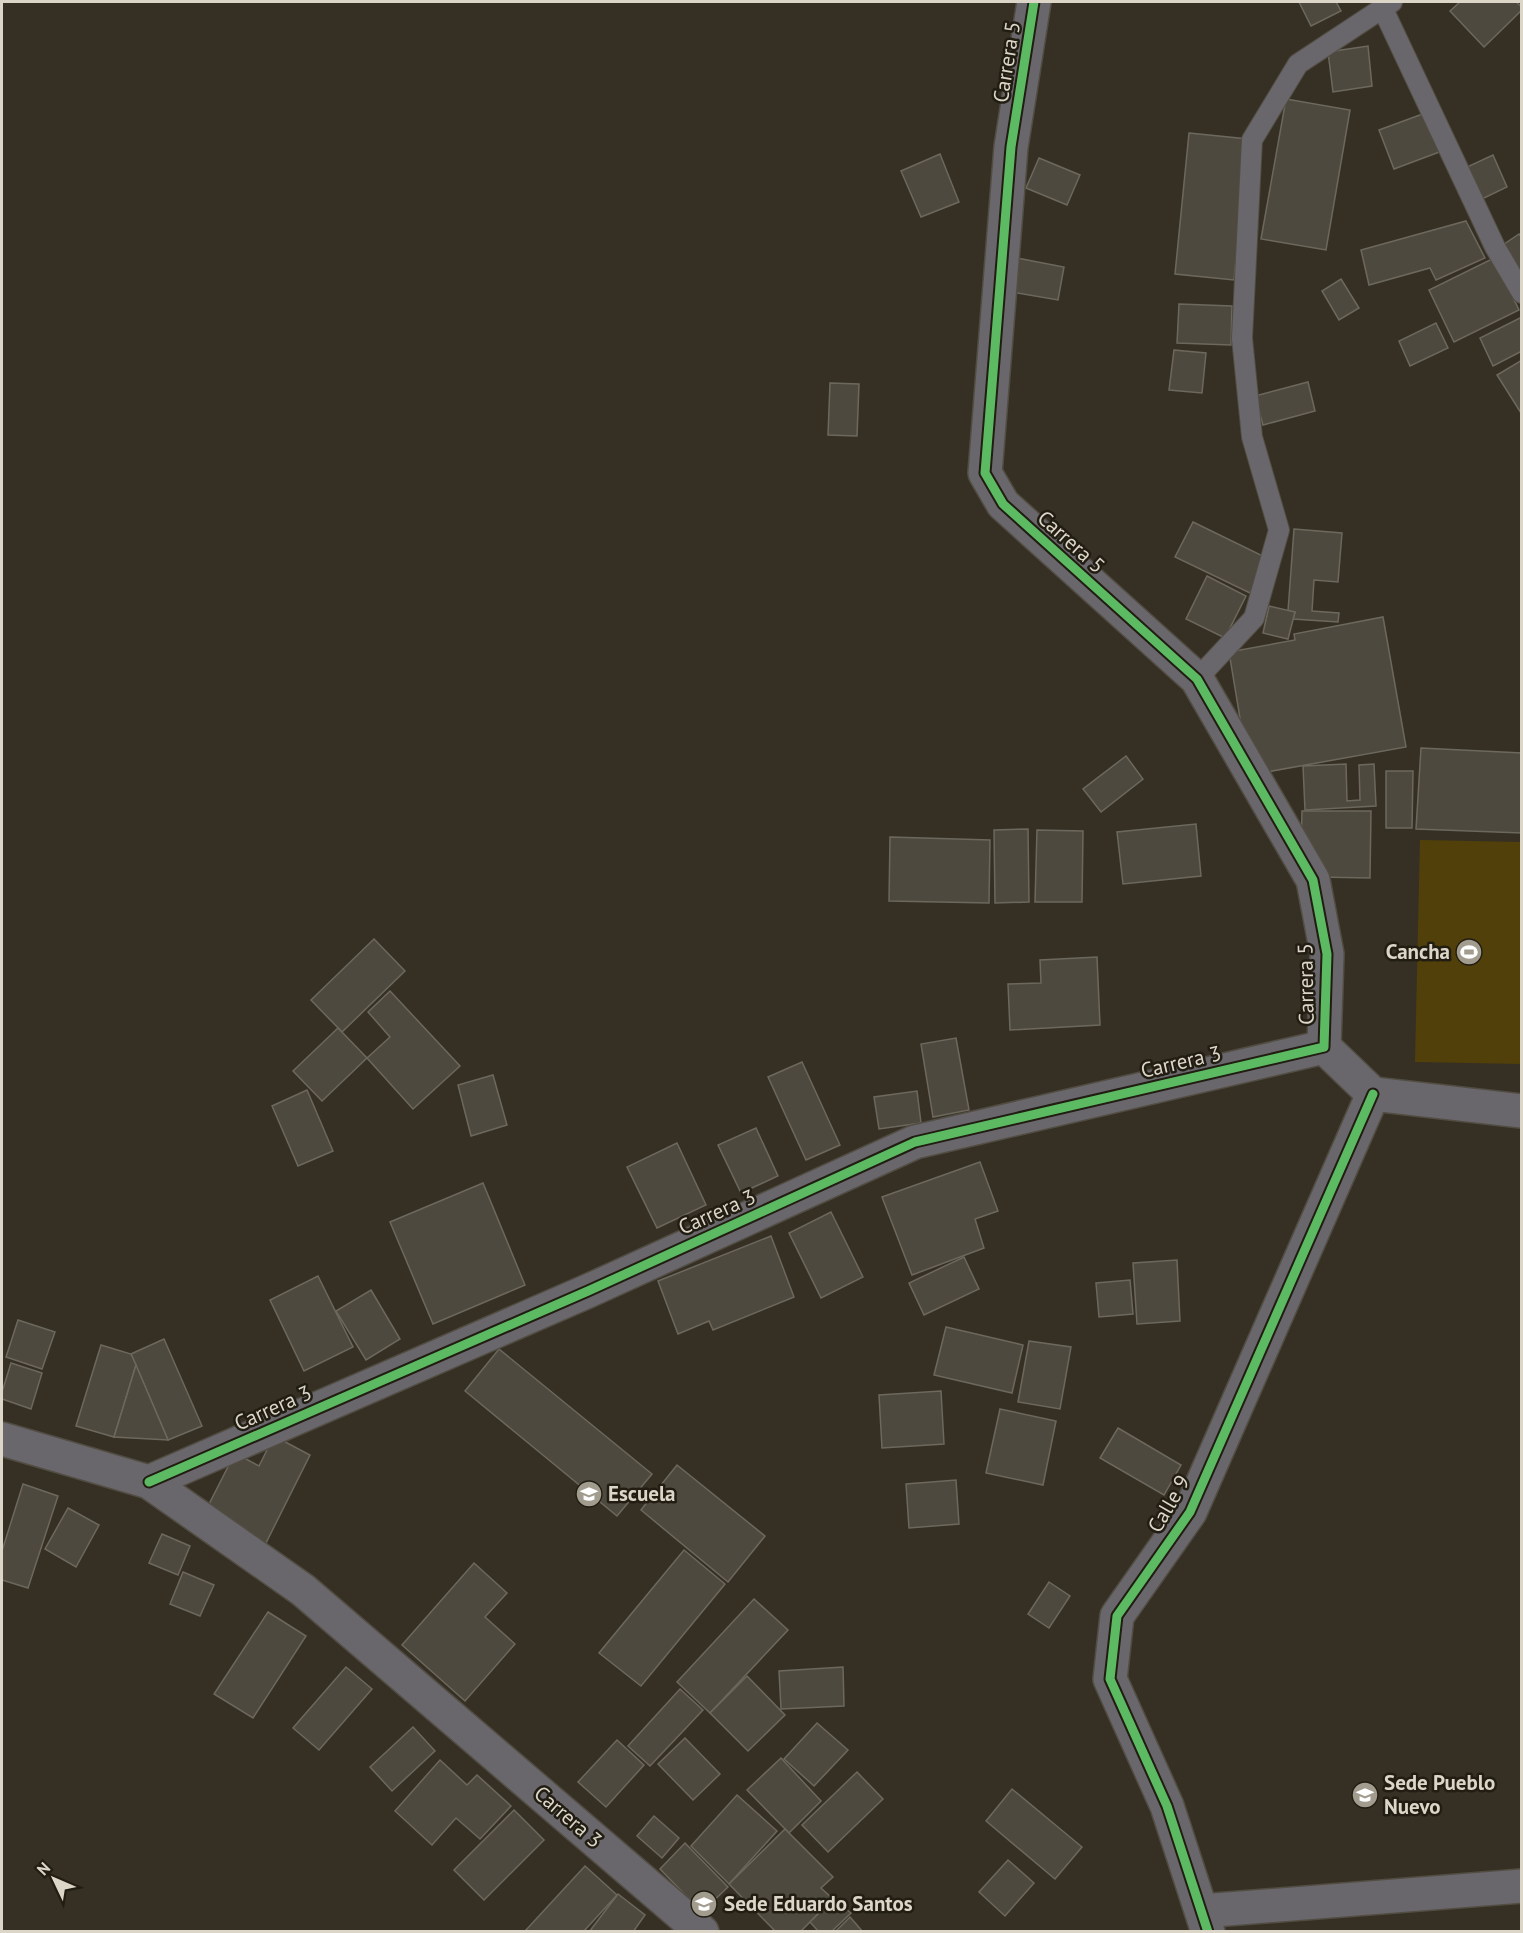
<svg xmlns="http://www.w3.org/2000/svg" width="1523" height="1933" viewBox="0 0 1523 1933" font-family="'PT Sans',sans-serif">
	<rect width="100%" height="100%" fill="#363024"/>
	<!-- green -->
	<polygon fill="#51400a" points="1420,840 1521,842 1521,1064 1415,1062"/>
	<!-- building -->
	<g fill="#4e493f" stroke="#6d685d" stroke-width="1.5">
		<polygon points="1299,2 1336,2 1341,11 1311,26"/>
		<polygon points="1460,2 1516,2 1522,7 1522,10 1484,47 1450,11"/>
		<polygon points="1368,46 1372,86 1333,92 1328,52"/>
		<polygon points="1286,99 1350,110 1326,250 1261,239"/>
		<polygon points="1428,112 1442,151 1394,169 1379,130"/>
		<polygon points="1189,133 1248,139 1234,280 1175,274"/>
		<polygon points="940,154 959,202 921,217 901,171"/>
		<polygon points="1493,155 1507,187 1482,199 1467,167"/>
		<polygon points="1039,158 1080,175 1067,205 1026,188"/>
		<polygon points="1466,221 1485,258 1436,280 1430,268 1369,285 1361,250"/>
		<polygon points="1519,234 1522,238 1522,271 1519,273 1500,247"/>
		<polygon points="1017,258 1064,267 1058,300 1011,292"/>
		<polygon points="1494,258 1519,310 1454,342 1429,290"/>
		<polygon points="1341,279 1359,308 1339,320 1322,291"/>
		<polygon points="1179,304 1232,306 1231,345 1177,343"/>
		<polygon points="1522,317 1522,351 1493,366 1480,338"/>
		<polygon points="1436,323 1448,348 1410,366 1399,341"/>
		<polygon points="1174,350 1206,353 1202,393 1169,390"/>
		<polygon points="1522,360 1522,413 1521,413 1497,375"/>
		<polygon points="1308,382 1315,411 1263,425 1255,396"/>
		<polygon points="830,383 859,384 857,436 828,435"/>
		<polygon points="1193,522 1267,558 1250,593 1175,557"/>
		<polygon points="1294,529 1342,533 1338,582 1314,580 1312,611 1339,613 1338,622 1293,619 1295,612 1288,611"/>
		<polygon points="1207,576 1246,596 1225,638 1186,619"/>
		<polygon points="1269,606 1295,612 1288,639 1263,633"/>
		<polygon points="1383,617 1406,747 1261,773 1247,760 1229,652 1295,640 1294,634"/>
		<polygon points="1421,748 1522,753 1522,833 1416,829"/>
		<polygon points="1126,756 1143,779 1101,812 1083,789"/>
		<polygon points="1346,764 1347,801 1360,800 1359,765 1374,764 1376,806 1305,810 1303,766"/>
		<polygon points="1386,771 1413,771 1412,828 1386,828"/>
		<polygon points="1302,811 1371,811 1370,878 1317,877 1301,850"/>
		<polygon points="1196,824 1201,876 1123,884 1117,832"/>
		<polygon points="1028,829 1029,902 995,903 994,830"/>
		<polygon points="1037,830 1083,831 1082,902 1035,902"/>
		<polygon points="890,837 990,840 989,903 889,901"/>
		<polygon points="374,939 405,971 342,1032 311,1000"/>
		<polygon points="1097,957 1100,1025 1010,1030 1008,984 1041,983 1040,960"/>
		<polygon points="390,991 460,1066 413,1109 367,1058 390,1037 368,1012"/>
		<polygon points="338,1028 367,1058 322,1101 293,1071"/>
		<polygon points="956,1038 969,1110 933,1117 921,1044"/>
		<polygon points="802,1062 840,1145 806,1160 768,1077"/>
		<polygon points="493,1075 507,1125 471,1136 458,1085"/>
		<polygon points="307,1090 333,1151 298,1166 272,1106"/>
		<polygon points="917,1091 921,1123 879,1129 874,1097"/>
		<polygon points="756,1128 778,1176 741,1193 718,1145"/>
		<polygon points="677,1143 706,1205 657,1228 627,1167"/>
		<polygon points="980,1162 998,1211 975,1219 984,1248 912,1275 882,1197"/>
		<polygon points="483,1183 525,1285 433,1324 390,1222"/>
		<polygon points="831,1212 863,1277 821,1298 789,1233"/>
		<polygon points="771,1236 794,1297 713,1330 709,1321 678,1334 658,1281"/>
		<polygon points="964,1257 979,1289 924,1315 909,1283"/>
		<polygon points="1177,1260 1180,1321 1137,1324 1133,1263"/>
		<polygon points="318,1276 353,1347 304,1371 270,1300"/>
		<polygon points="1130,1280 1133,1314 1099,1317 1096,1283"/>
		<polygon points="371,1290 400,1339 366,1360 336,1311"/>
		<polygon points="18,1320 55,1332 42,1369 6,1357"/>
		<polygon points="946,1327 1023,1345 1012,1393 934,1375"/>
		<polygon points="164,1339 202,1426 168,1440 131,1354"/>
		<polygon points="1029,1341 1071,1347 1060,1409 1018,1402"/>
		<polygon points="101,1345 131,1354 136,1365 114,1437 76,1426"/>
		<polygon points="499,1349 652,1474 617,1516 465,1391"/>
		<polygon points="11,1363 42,1373 31,1409 2,1399 2,1392"/>
		<polygon points="136,1365 168,1440 114,1437"/>
		<polygon points="941,1391 944,1444 882,1448 879,1395"/>
		<polygon points="1000,1409 1056,1421 1043,1485 986,1473"/>
		<polygon points="1118,1428 1181,1465 1164,1495 1100,1458"/>
		<polygon points="274,1436 310,1455 264,1547 203,1516 235,1453 259,1466"/>
		<polygon points="677,1465 765,1536 728,1582 641,1510"/>
		<polygon points="956,1480 959,1524 909,1528 906,1484"/>
		<polygon points="23,1484 58,1496 28,1588 2,1580 2,1551"/>
		<polygon points="68,1508 99,1525 76,1567 45,1549"/>
		<polygon points="162,1534 190,1546 178,1575 149,1563"/>
		<polygon points="684,1550 725,1584 641,1686 599,1653"/>
		<polygon points="474,1563 507,1593 485,1617 515,1644 465,1701 402,1645"/>
		<polygon points="183,1572 214,1585 200,1616 170,1604"/>
		<polygon points="1049,1582 1070,1596 1049,1628 1028,1614"/>
		<polygon points="754,1599 788,1630 710,1713 677,1682"/>
		<polygon points="268,1612 306,1636 253,1718 214,1694"/>
		<polygon points="346,1667 372,1689 319,1750 293,1728"/>
		<polygon points="843,1667 844,1706 781,1709 779,1671"/>
		<polygon points="747,1676 785,1715 748,1751 710,1713"/>
		<polygon points="680,1689 703,1710 650,1766 628,1746"/>
		<polygon points="817,1723 848,1750 814,1786 784,1759"/>
		<polygon points="413,1727 435,1751 392,1791 370,1767"/>
		<polygon points="685,1738 720,1774 693,1800 658,1764"/>
		<polygon points="617,1740 644,1765 606,1807 578,1782"/>
		<polygon points="781,1758 821,1801 789,1833 747,1790"/>
		<polygon points="440,1760 467,1785 477,1775 511,1806 480,1839 456,1818 432,1845 395,1811"/>
		<polygon points="857,1772 883,1799 828,1852 802,1825"/>
		<polygon points="1012,1789 1082,1847 1055,1879 986,1821"/>
		<polygon points="737,1795 777,1831 729,1884 691,1846"/>
		<polygon points="514,1810 544,1840 484,1900 454,1870"/>
		<polygon points="654,1816 679,1838 662,1858 637,1836"/>
		<polygon points="785,1829 833,1877 821,1888 833,1899 800,1932 776,1932 729,1884"/>
		<polygon points="685,1843 728,1887 702,1912 660,1869"/>
		<polygon points="1008,1860 1034,1883 1005,1916 979,1892"/>
		<polygon points="585,1866 617,1895 583,1932 528,1932 526,1930"/>
		<polygon points="618,1894 645,1915 633,1932 589,1932"/>
		<polygon points="833,1899 851,1913 831,1932 819,1932 810,1922"/>
		<polygon points="850,1917 863,1932 835,1932"/>
	</g>
	<g fill="none" stroke-linecap="round" stroke-linejoin="round">
		<defs>
			<g id="service">
				<polyline points="1382,7 1495,247 1522,293"/>
				<polyline points="1197,679 1254,618 1279,530 1252,437 1242,338 1252,140 1298,64 1392,2"/>
			</g>
			<g id="minor">
				<polyline points="1202,1911 1522,1886"/>
				<polyline points="1208,1932 1167,1806 1110,1679 1117,1616 1190,1512 1373,1094"/>
			</g>
			<g id="tertiary">
				<polyline points="1034,2 1011,147 985,473 1003,504 1197,679 1313,880 1327,954 1324,1047"/>
				<polyline points="1324,1047 1373,1094 1522,1111"/>
				<polyline points="2,1439 149,1482 303,1590 702,1932"/>
				<polyline points="149,1482 588,1291 915,1142 1324,1047"/>
			</g>
		</defs>
		<!-- service casing -->
		<use href="#service" stroke="#524d43" stroke-width="22"/>
		<!-- minor casing -->
		<use href="#minor" stroke="#524d43" stroke-width="36"/>
		<!-- tertiary casing -->
		<use href="#tertiary" stroke="#524d43" stroke-width="36"/>
		<!-- service -->
		<use href="#service" stroke="#6a676c" stroke-width="20"/>
		<!-- minor -->
		<use href="#minor" stroke="#6a676c" stroke-width="33"/>
		<!-- tertiary -->
		<use href="#tertiary" stroke="#6a676c" stroke-width="33"/>
		<defs>
			<g id="cycleway">
				<polyline points="149,1482 588,1291 915,1142 1324,1047 1327,954 1313,880 1197,679 1003,504 985,473 1011,147 1034,2"/>
				<polyline points="1208,1932 1167,1806 1110,1679 1117,1616 1190,1512 1373,1094"/>
			</g>
		</defs>
		<!-- cycleway casing -->
		<use href="#cycleway" stroke="#211d12" stroke-width="13"/>
		<!-- cycleway -->
		<use href="#cycleway" stroke="#5cba63" stroke-width="9"/>
	</g>
	<!-- icons -->
	<defs>
		<symbol id="stadium-disc" viewBox="-11 -11 22 22"><circle r="9.5" fill="#a29c8f" stroke="#211d12"/><path d="M0-5a6.5 5 0 1 0 0 10a6.5 5 0 1 0 0-10ZM-3.5-1.8h7v3.6h-7Z" fill="#fff"/></symbol>
		<symbol id="school-disc" viewBox="-11 -11 22 22"><circle r="9.5" fill="#a29c8f" stroke="#211d12"/><path d="M0-5L7-2L0 1L-7-2ZM-4 1L0 2.5L4 1V4Q0 6-4 4Z" fill="#fff"/></symbol>
	</defs>
	<g fill-rule="evenodd">
		<use href="#stadium-disc" x="1454" y="937" width="30" height="30"/>
		<use href="#school-disc" x="574" y="1479" width="30" height="30"/>
		<use href="#school-disc" x="1350" y="1780" width="30" height="30"/>
		<use href="#school-disc" x="689" y="1889" width="30" height="30"/>
	</g>
	<g text-anchor="middle" stroke-width="5" stroke-linejoin="round" paint-order="stroke">
		<!-- street labels -->
		<g font-size="21" fill="#dcd6c8" stroke="#211d12">
			<text transform="translate(1007 62) rotate(-81)" y="7">Carrera 5</text>
			<text transform="translate(1071 542) rotate(42)" y="7">Carrera 5</text>
			<text transform="translate(1306 984) rotate(-91)" y="7">Carrera 5</text>
			<text transform="translate(1181 1062) rotate(-13)" y="7">Carrera 3</text>
			<text transform="translate(717 1212) rotate(-24)" y="7">Carrera 3</text>
			<text transform="translate(273 1408) rotate(-24)" y="7">Carrera 3</text>
			<text transform="translate(1169 1504) rotate(-60)" y="7">Calle 9</text>
			<text transform="translate(568 1817) rotate(41)" y="7">Carrera 3</text>
		</g>
		<!-- poi labels -->
		<g font-size="21" font-weight="bold" fill="#dcd6c8" stroke="#211d12" text-anchor="start">
			<text x="1450" y="959" text-anchor="end">Cancha</text>
			<text x="608" y="1501">Escuela</text>
			<text x="1384" y="1790">Sede Pueblo<tspan x="1384" dy="24">Nuevo</tspan></text>
			<text x="724" y="1911">Sede Eduardo Santos</text>
		</g>
	</g>
	<!-- border -->
	<rect width="1523" height="1933" fill="none" stroke="#dcd6c8" stroke-width="6"/>
	<!-- north arrow -->
	<g transform="translate(54 1879) rotate(314)" stroke="#211d12" stroke-width="4.5" paint-order="stroke">
	<path d="M0-4.5L10 22L0 15L-10 22Z" fill="#dcd6c8"/>
	<text y="-9" font-size="16" font-weight="bold" text-anchor="middle" fill="#dcd6c8">N</text>
	</g>
</svg>
